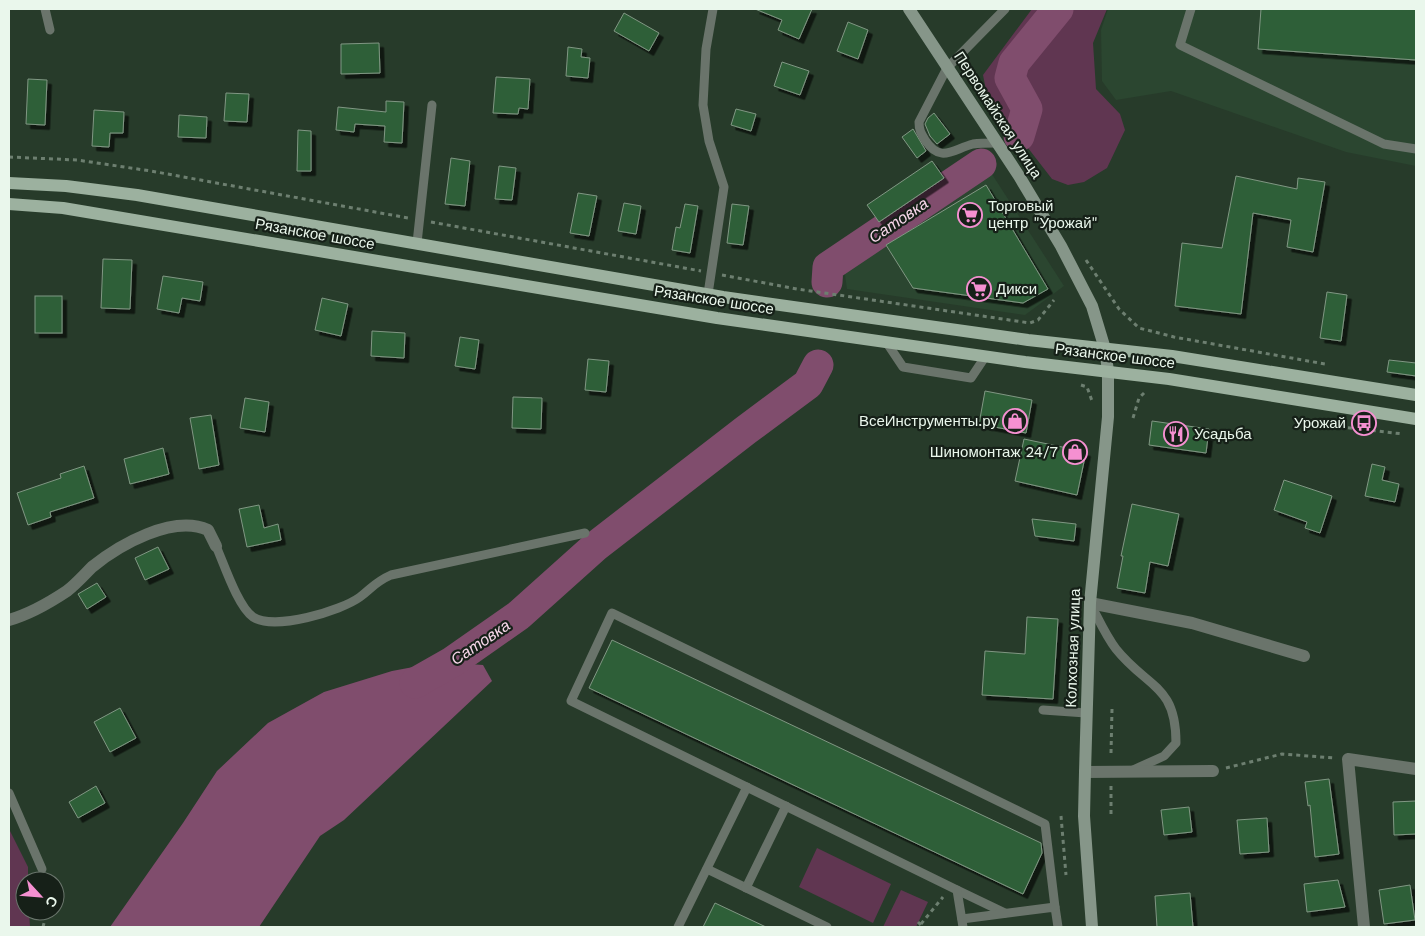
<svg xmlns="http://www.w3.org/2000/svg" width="1425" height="936" viewBox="0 0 1425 936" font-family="'Work Sans',sans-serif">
	<defs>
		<filter id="shadow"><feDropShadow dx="4.5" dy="4.5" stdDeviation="0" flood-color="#0009"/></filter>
	</defs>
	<rect width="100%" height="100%" fill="#273b2a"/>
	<!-- built -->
	<g fill="#2b4630">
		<polygon points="1108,9 1416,9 1416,166 1346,152 1171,91 1116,100 1102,81 1101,30"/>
		<polygon points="988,168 1064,286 1025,315 847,289 844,268"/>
	</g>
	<!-- green -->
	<g fill="#603651">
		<polygon points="1032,9 1107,9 1093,43 1096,89 1120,114 1125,130 1107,168 1084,182 1068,185 1052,179 987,95 983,75"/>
		<polygon points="9,829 28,867 28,881 25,881 25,911 29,911 30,927 9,927"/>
		<polygon points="817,848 891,884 873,923 799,887"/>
		<polygon points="901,890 928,902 916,927 883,927"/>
	</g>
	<!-- water -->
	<polygon fill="#804d6d" points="440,662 483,665 492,681 344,820 320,836 259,927 110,927 183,823 217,771 268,723 324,692 392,671"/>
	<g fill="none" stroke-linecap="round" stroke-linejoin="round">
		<!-- river -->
		<g stroke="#804d6d" stroke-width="31">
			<polyline points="1019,136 1027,109 1010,78 1014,63 1058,9"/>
			<polyline points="827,282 828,267 981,164"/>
			<polyline points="415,683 452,662 519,615 596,546 746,430 808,384 818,365"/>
		</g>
	</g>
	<!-- building -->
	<g fill="#2f5f39" stroke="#809783" filter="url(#shadow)">
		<polygon points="755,9 812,9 799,39 778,30 782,20"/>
		<polygon points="1261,9 1416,9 1416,60 1258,49"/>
		<polygon points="624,13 659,33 649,51 614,31"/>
		<polygon points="848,22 868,30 858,59 837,51"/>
		<polygon points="379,43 380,73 341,74 341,44"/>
		<polygon points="568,47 582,49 581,57 590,58 588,78 566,76"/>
		<polygon points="782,62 809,71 800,95 774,86"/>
		<polygon points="496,77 530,79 528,109 519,108 518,114 493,113"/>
		<polygon points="28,79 47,80 45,125 26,124"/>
		<polygon points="226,93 249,94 247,122 224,121"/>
		<polygon points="386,101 404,102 402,143 384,142 385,126 355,124 354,132 336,130 338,107 386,112"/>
		<polygon points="736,109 756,114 751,131 731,125"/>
		<polygon points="94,110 124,112 123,133 110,133 109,147 92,146"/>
		<polygon points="934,113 950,134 937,144 930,136 925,124 928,118"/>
		<polygon points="179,115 207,117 206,138 178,137"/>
		<polygon points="913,129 926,151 917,158 902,137"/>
		<polygon points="298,130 311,131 311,171 297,171"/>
		<polygon points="451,158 470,161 465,206 445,204"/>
		<polygon points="932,161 944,178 879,222 867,205"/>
		<polygon points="499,166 516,168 512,200 495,199"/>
		<polygon points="1236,176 1297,189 1298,178 1325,182 1313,252 1287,247 1291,220 1253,213 1241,314 1175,306 1182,243 1222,248"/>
		<polygon points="986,185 1048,289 1023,303 913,288 886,245"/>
		<polygon points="578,193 597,196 589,236 570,233"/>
		<polygon points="624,203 641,206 636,234 618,231"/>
		<polygon points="685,204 698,206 690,253 672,250 676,227 680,228"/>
		<polygon points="732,204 749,206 743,245 727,243"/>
		<polygon points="103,259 132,260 130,309 101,308"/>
		<polygon points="163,276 203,282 200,301 182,298 179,313 157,309"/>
		<polygon points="1327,292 1347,295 1341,341 1320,338"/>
		<rect x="35" y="296" width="27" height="37"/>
		<polygon points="322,298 348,304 341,336 315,330"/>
		<polygon points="372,331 405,333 404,358 371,356"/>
		<polygon points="460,337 479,340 475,369 455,366"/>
		<polygon points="588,359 609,361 606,392 585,390"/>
		<polygon points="1389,360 1416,363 1416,376 1387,372"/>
		<polygon points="985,391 1032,400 1026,433 979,424"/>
		<polygon points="513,397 542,398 541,429 512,428"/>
		<polygon points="245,398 269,402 265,432 240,428"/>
		<polygon points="211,415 219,465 199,469 190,418"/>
		<polygon points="1152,421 1209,429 1206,453 1149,445"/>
		<polygon points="1024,439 1086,452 1077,495 1015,481"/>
		<polygon points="163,448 169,474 130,484 124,459"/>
		<polygon points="1372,464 1385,467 1382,480 1399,484 1395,502 1365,496"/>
		<polygon points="84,466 94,498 50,512 51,517 28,525 17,493 61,478 60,474"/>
		<polygon points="1284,480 1332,496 1320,533 1305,528 1307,522 1274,510"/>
		<polygon points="1132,504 1179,514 1168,566 1150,562 1145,593 1117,588 1123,556 1121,556"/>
		<polygon points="259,505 264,528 278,524 281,540 247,547 239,509"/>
		<polygon points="1032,519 1076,524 1074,541 1035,536"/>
		<polygon points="158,547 169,569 145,580 135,558"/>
		<polygon points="97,583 106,597 87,609 78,594"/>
		<polygon points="1027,617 1058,619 1053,699 982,695 985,651 1025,654"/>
		<polygon points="612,640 1041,843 1042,853 1023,894 589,688"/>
		<polygon points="120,708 136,738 110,752 94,722"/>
		<polygon points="1329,779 1339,854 1315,857 1310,805 1308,806 1305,782"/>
		<polygon points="96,786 105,803 78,818 69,802"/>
		<polygon points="1416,801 1416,834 1394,835 1393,802"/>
		<polygon points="1189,807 1192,832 1164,835 1161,810"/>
		<polygon points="1267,818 1269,852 1240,854 1237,820"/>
		<polygon points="1338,880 1345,907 1307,912 1304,884"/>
		<polygon points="1410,885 1415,920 1384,924 1379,890"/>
		<polygon points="1190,893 1193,927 1157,927 1155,896"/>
		<polygon points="715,903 766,927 703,927"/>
	</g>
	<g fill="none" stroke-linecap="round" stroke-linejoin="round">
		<!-- path -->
		<g stroke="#6d7f70" stroke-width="3" stroke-dasharray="4 4" stroke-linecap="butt">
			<polyline points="9,157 77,160 151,171 408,218"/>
			<polyline points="431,222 701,271"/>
			<polyline points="1086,260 1119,309 1139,328 1174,337 1325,364"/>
			<polyline points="722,275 797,289 1030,323 1038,320 1054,300"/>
			<polyline points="1081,385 1087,387 1092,401"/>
			<polyline points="1133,418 1139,398 1146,391"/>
			<polyline points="1334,421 1342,427 1403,434"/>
			<polyline points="1111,753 1112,709"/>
			<polyline points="1226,768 1282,754 1335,758"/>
			<polyline points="1111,786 1111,816"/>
			<polyline points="1061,816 1066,875"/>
			<polyline points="918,922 923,927"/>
			<polyline points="921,924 943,897"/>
			<polyline points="43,927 47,911"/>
		</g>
		<!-- lane -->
		<g stroke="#6a746b" stroke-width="9">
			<polyline points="45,9 50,30"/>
			<polyline points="1191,9 1180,45 1384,144 1416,149"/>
			<path d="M997 143C989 143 980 143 973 144 953 149 941 164 925 140 921 133 919 130 919 122L947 68 1005 9"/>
			<polyline points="417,243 432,105"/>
			<polyline points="708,294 724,187 709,141 703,105 706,49 713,9"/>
			<polyline points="887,343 903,367 971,378 985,357"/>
			<path d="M216 546C224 564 238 607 253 617 274 631 341 611 360 597 372 588 375 582 391 575L585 533"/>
			<path d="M1091 605C1099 620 1106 636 1116 649 1147 688 1176 684 1176 743L1164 756 1133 770"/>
			<polyline points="1043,710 1086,713"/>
			<polyline points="9,793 42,869"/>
			<polyline points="707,869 827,927"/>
			<polyline points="746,888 786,806"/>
			<polyline points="957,890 1005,913"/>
			<polyline points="962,919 1055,907 1058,927"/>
			<polyline points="678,927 747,787"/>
			<polyline points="963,927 957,890 571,701 612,613 1045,824 1055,907"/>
		</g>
		<!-- street -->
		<g stroke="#6a746b" stroke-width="12">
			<polyline points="1090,603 1192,623 1304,656"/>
			<path d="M9 620C30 614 49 603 67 591 76 584 84 575 92 567 119 545 173 514 208 530L216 546"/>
			<polyline points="1085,772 1213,771"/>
			<polyline points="1364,927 1348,759 1416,769"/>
		</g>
		<!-- secondary -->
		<polyline stroke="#869689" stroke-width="12" points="909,9 1019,176 1061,246 1092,306 1105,349 1108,371 1108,417 1090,603 1085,772 1084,816 1092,927"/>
		<!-- primary -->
		<g stroke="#9cb19f" stroke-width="12">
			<polyline points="9,183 66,186 137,195 723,297 1028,340 1172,356 1416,395"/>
			<polyline points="9,204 63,208 717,318 1025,362 1169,379 1416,419"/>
		</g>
	</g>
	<!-- icons -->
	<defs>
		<symbol id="supermarket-ring" viewBox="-11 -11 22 22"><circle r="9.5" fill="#162018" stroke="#f590d1" stroke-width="1.5"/><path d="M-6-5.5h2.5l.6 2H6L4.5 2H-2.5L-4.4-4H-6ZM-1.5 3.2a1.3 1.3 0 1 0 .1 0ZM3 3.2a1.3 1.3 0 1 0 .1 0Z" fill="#f590d1"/></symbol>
		<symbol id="shop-ring" viewBox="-11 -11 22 22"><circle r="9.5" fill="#162018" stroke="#f590d1" stroke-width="1.5"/><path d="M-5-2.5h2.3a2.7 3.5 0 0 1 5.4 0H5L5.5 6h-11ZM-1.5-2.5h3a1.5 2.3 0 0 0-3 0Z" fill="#f590d1"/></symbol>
		<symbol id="bus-ring" viewBox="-11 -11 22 22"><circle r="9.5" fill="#162018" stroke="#f590d1" stroke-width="1.5"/><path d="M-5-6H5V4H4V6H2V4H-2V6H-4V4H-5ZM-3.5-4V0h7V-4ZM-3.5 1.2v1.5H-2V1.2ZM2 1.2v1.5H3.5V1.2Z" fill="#f590d1"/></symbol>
		<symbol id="restaurant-ring" viewBox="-11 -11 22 22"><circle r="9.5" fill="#162018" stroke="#f590d1" stroke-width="1.5"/><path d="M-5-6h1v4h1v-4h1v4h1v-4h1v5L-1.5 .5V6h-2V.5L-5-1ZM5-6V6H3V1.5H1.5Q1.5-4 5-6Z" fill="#f590d1"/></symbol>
	</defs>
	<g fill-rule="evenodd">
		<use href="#supermarket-ring" x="956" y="201" width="28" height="28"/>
		<use href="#supermarket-ring" x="965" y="275" width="28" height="28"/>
		<use href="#shop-ring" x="1001" y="407" width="28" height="28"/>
		<use href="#bus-ring" x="1350" y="409" width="28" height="28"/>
		<use href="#restaurant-ring" x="1162" y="420" width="28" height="28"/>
		<use href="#shop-ring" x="1061" y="438" width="28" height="28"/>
	</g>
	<g text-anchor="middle" stroke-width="4.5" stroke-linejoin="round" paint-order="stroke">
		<!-- street labels -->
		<g font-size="15" fill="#eaf7ec" stroke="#162018">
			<text transform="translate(998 115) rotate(57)" y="5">Первомайская улица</text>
			<text transform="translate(315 234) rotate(10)" y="5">Рязанское шоссе</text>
			<text transform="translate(714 300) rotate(9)" y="5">Рязанское шоссе</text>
			<text transform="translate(1115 356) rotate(7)" y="5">Рязанское шоссе</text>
			<text transform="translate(1073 648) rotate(-88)" y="5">Колхозная улица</text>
		</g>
		<!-- poi labels -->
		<g font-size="15" fill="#eaf7ec" stroke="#162018" text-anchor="start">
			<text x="988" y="211">Торговый<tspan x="988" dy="17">центр "Урожай"</tspan></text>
			<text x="996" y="294">Дикси</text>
			<text x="998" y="426" text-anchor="end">ВсеИнструменты.ру</text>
			<text x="1346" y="428" text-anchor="end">Урожай</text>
			<text x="1194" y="439">Усадьба</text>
			<text x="1058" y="457" text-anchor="end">Шиномонтаж 24/7</text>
		</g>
		<!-- water labels -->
		<g font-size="16" font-style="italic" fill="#f8d7ea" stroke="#162018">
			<text transform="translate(898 220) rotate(-34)" y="6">Сатовка</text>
			<text transform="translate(480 642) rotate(-34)" y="6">Сатовка</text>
		</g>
	</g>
	<!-- border -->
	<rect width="1425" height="936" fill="none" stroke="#eaf7ec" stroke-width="20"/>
	<!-- north arrow -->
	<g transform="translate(40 896) rotate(116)"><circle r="24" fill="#162018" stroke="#6b766d"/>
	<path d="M0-4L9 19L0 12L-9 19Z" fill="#f590d1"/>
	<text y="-8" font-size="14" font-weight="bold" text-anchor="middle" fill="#eaf7ec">С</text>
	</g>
</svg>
